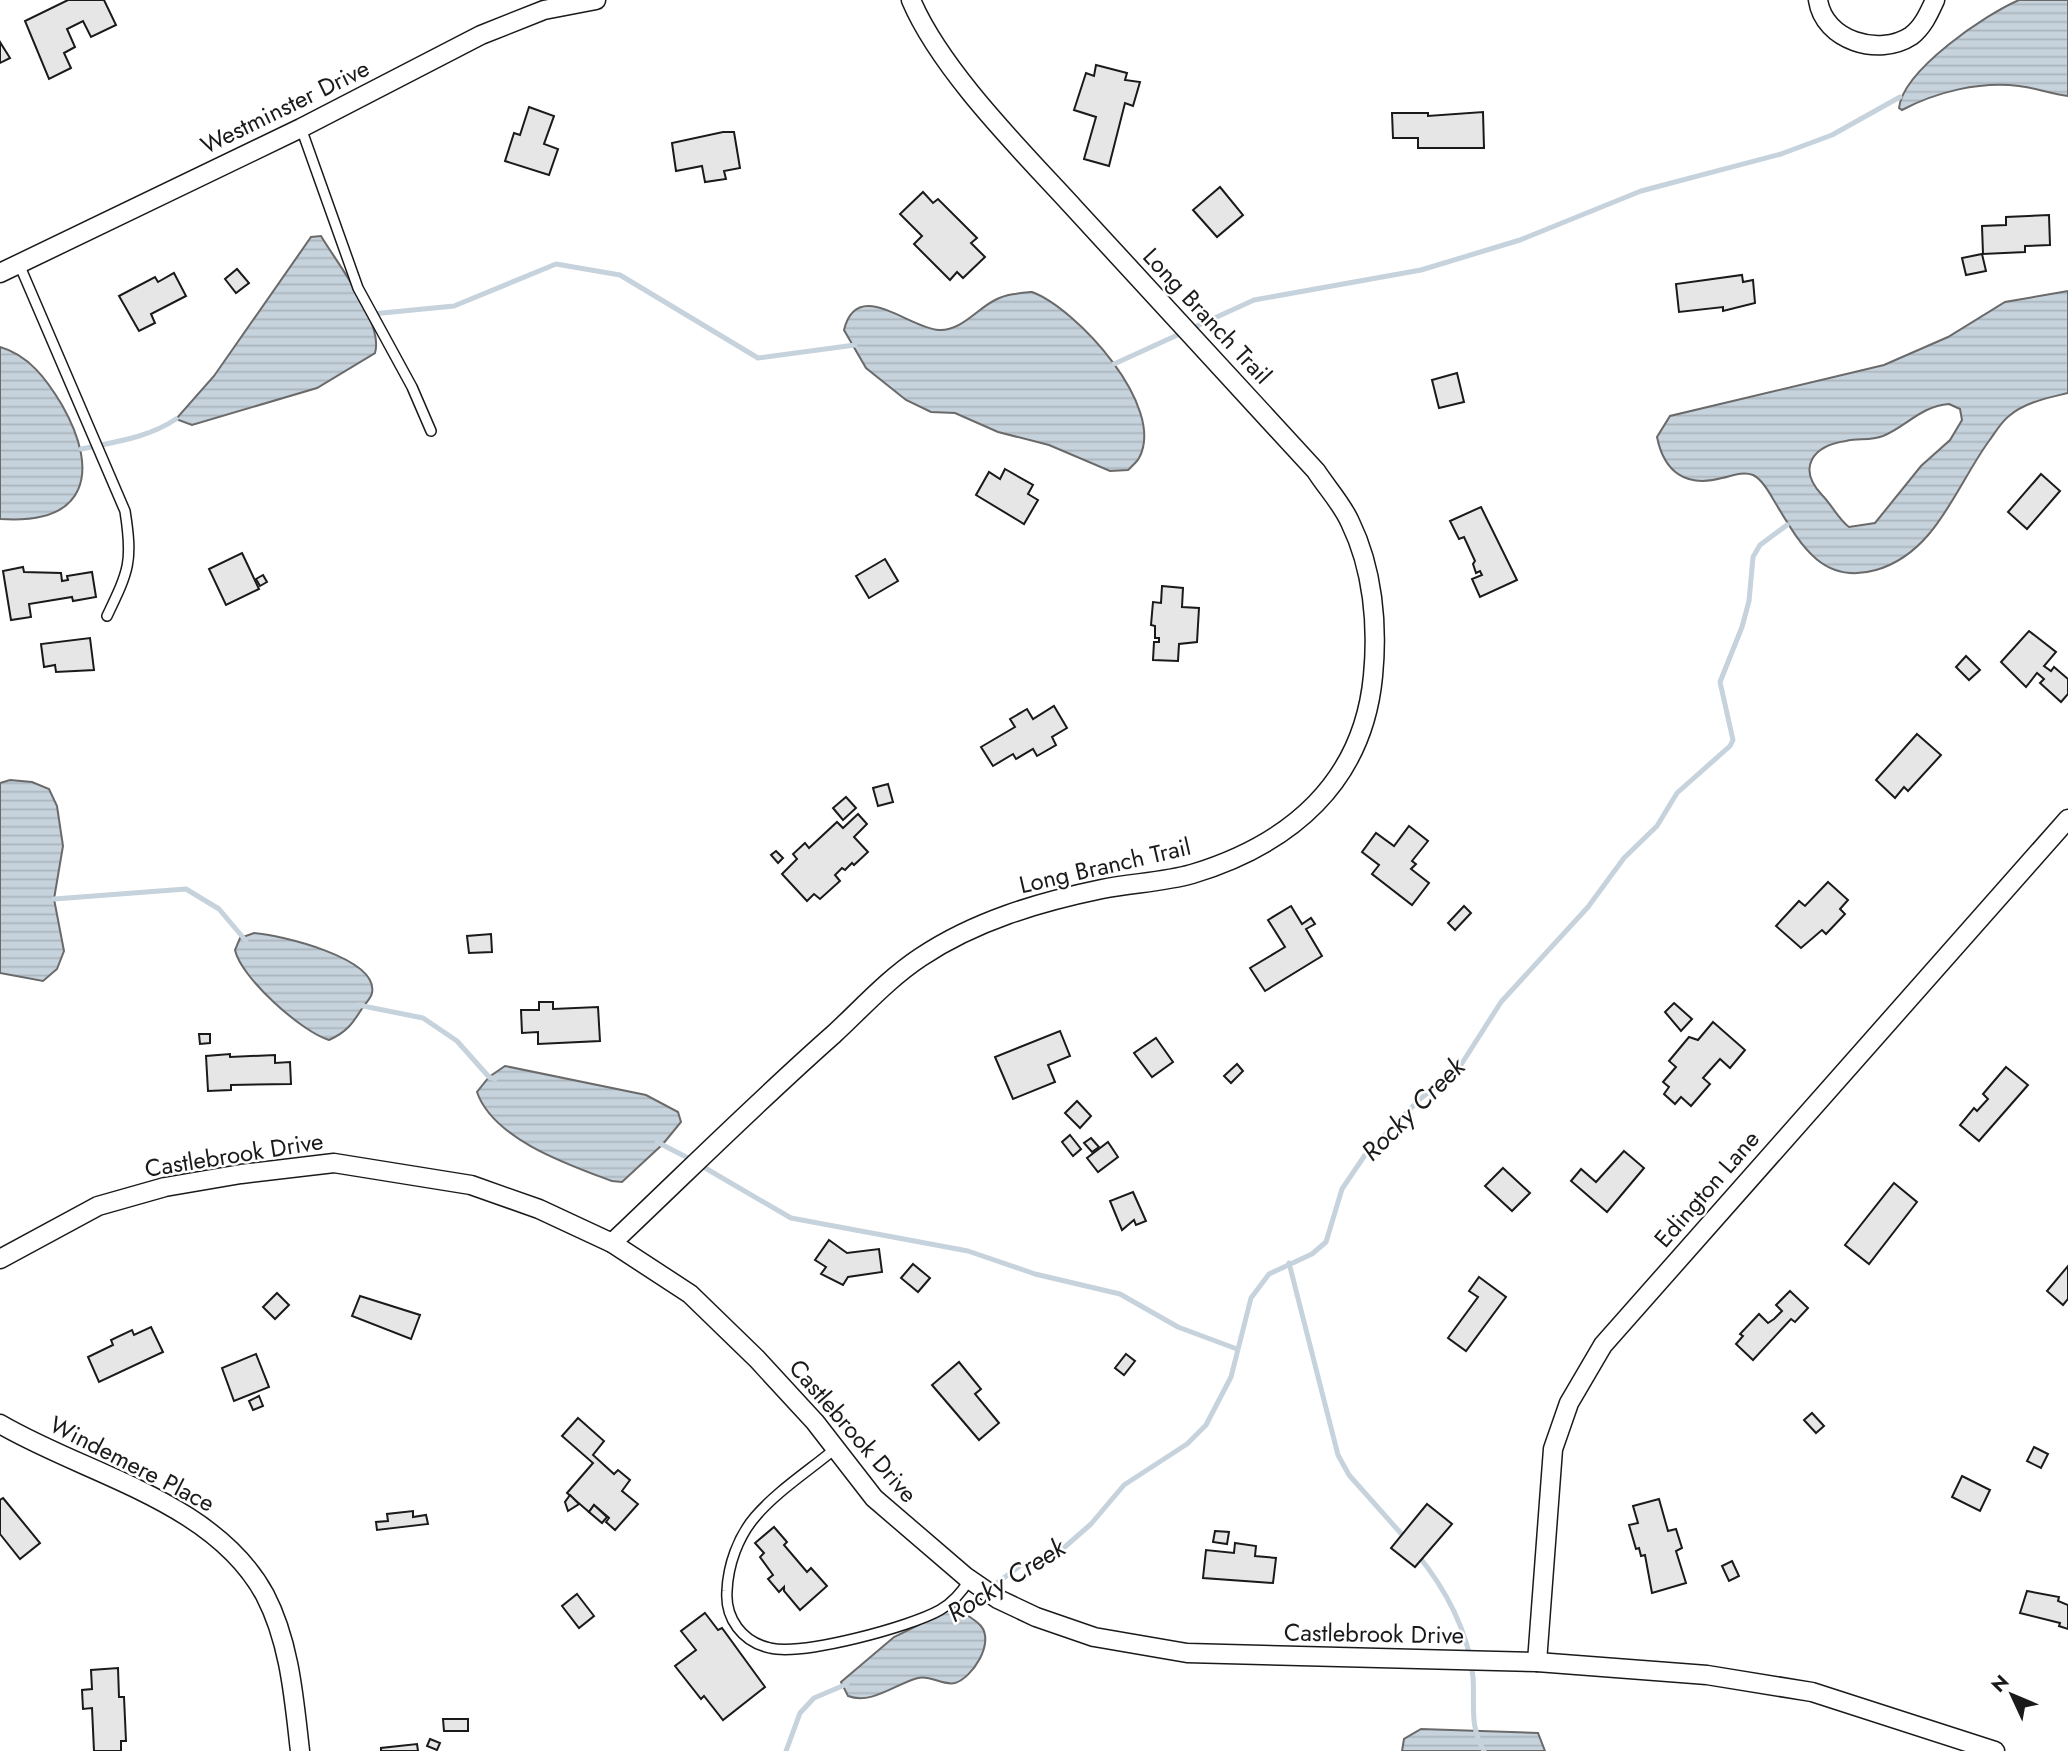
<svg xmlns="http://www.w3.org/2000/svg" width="2068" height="1751" viewBox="0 0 2068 1751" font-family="Jost,sans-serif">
	<defs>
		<pattern id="water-rules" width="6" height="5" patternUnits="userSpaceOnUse" patternTransform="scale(1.75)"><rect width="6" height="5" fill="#c6d2dc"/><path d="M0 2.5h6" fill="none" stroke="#aab4bc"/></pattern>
	</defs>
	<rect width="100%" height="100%" fill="#fff"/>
	<!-- water -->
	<g fill="url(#water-rules)" stroke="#6a6a6a" stroke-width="2" fill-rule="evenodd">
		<path d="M2019 0H2068V96C2051 94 2036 88 2019 86 1980 81 1936 92 1902 110L1899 108C1903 70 1986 14 2019 0Z"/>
		<path d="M321 236C337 263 384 323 375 353L317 388 192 425 176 419 214 376 311 237Z"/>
		<path d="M2068 291V393C2048 398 2025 402 2009 416 2001 422 1995 433 1989 441 1956 486 1936 553 1876 570 1820 586 1798 540 1773 499 1769 492 1762 479 1753 475 1742 471 1732 476 1722 478 1686 488 1664 472 1657 437L1670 416 1884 365 1948 337 2005 302ZM1949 404 1960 409 1962 420 1950 440 1921 466 1875 523 1849 527C1839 520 1832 505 1822 495 1797 468 1812 446 1846 441 1859 438 1870 441 1883 436 1907 426 1921 406 1949 404Z"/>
		<path d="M1032 292C1076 308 1167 407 1139 458 1137 462 1131 467 1128 470L1110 471 1049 445 998 432 955 413 931 412 906 400 866 368 844 330C857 277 908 328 939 330 961 331 977 309 995 300 1006 294 1020 293 1032 292Z"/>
		<path d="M0 347C29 355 47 380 62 405 100 472 88 525 0 519Z"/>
		<polygon points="10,780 32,782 49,789 57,806 63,846 54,899 64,951 57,969 43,981 0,973 0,783"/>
		<path d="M254 933C280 935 379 958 372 993 371 998 366 1003 363 1007 353 1023 347 1032 329 1040 302 1032 241 978 235 950L240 938Z"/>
		<path d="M505 1066 646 1095 678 1112 681 1122 663 1144 622 1182 612 1181C569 1165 493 1139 477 1092L489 1077Z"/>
		<path d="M955 1607C963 1613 975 1619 981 1626 995 1643 972 1678 955 1683 943 1686 931 1675 918 1678 895 1684 872 1705 848 1696L841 1682 894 1637Z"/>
		<polygon points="1421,1729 1538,1733 1545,1751 1402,1751 1404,1739"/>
	</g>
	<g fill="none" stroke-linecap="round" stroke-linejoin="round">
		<!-- stream -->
		<g stroke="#c6d2dc" stroke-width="5">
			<polyline points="372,314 454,306 556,264 620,275 758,358 855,345"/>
			<polyline points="1114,364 1254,300 1421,270 1520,240 1641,191 1781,154 1832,135 1900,97"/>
			<path d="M81 449C114 442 148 438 176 419"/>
			<polyline points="54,899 186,889 219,909 246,941"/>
			<polyline points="358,1005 423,1018 457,1041 489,1077 495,1079"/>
			<polyline points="657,1142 692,1160"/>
			<polyline points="700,1165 791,1218 968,1251 1035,1274 1120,1294 1178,1327 1237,1349"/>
			<polyline points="1289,1263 1338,1455 1349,1475 1405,1538"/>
			<path d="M1417 1554C1445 1588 1469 1632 1473 1677 1475 1706 1469 1725 1484 1751"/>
			<polyline points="955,1614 1020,1566 1059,1552 1091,1524 1124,1485 1187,1444 1206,1425 1231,1377 1251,1298 1269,1274 1312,1254 1326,1242 1342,1189 1365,1155 1420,1099 1459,1068 1501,1002 1588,907 1624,858 1657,826 1677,793 1730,746 1733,740 1720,682 1742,627 1749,601 1753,557 1760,545 1787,525"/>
			<polyline points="786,1751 800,1713 814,1698 847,1684"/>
		</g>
	</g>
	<!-- building -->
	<g fill="#e6e6e6" stroke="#1a1a1a" stroke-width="2">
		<polygon points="68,0 104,0 116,25 91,37 83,21 67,29 75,47 64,53 71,68 49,79 25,21"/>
		<polygon points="0,42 10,58 0,63"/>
		<polygon points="1096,65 1127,73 1125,80 1140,82 1133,106 1125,103 1109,166 1084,159 1096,117 1074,110 1086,73 1094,76"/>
		<polygon points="529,107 554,116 544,144 558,149 549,175 505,161 514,133 520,135"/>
		<polygon points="1483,112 1484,148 1418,148 1418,138 1393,138 1392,113 1428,113 1428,116"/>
		<polygon points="723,132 734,132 740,168 724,171 726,179 705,182 702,166 676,171 672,143"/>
		<polygon points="1220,187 1243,215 1217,237 1193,210"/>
		<polygon points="923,192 933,203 938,199 977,238 971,243 985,257 963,278 957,272 950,280 914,244 922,236 900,214"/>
		<polygon points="2049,215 2050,245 2025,246 2025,252 1983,254 1982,226 2006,225 2006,217"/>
		<polygon points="1982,254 1986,271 1966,275 1962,258"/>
		<polygon points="237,269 249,283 236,293 225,279"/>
		<polygon points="174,273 186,296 151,314 155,323 139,331 119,296 155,277 158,282"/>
		<polygon points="1742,275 1743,282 1753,280 1755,303 1723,311 1723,307 1679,312 1676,284"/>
		<polygon points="1457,373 1464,402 1439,408 1432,380"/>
		<polygon points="1005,469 1033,485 1028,494 1038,500 1024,524 976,495 989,472 1000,479"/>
		<polygon points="2041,474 2060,491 2027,529 2008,512"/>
		<polygon points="1481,507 1517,580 1480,597 1472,579 1482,575 1480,571 1476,573 1473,564 1475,561 1464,537 1459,539 1450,521"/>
		<polygon points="242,553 259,589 226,605 209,569"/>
		<polygon points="885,559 898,581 869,598 856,576"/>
		<polygon points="23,567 24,572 61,573 62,581 68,580 67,576 92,572 96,597 73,601 72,597 29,604 31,617 11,620 3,571"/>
		<polygon points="263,575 267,582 260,586 256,579"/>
		<polygon points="1162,586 1183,588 1182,607 1199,608 1197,642 1179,644 1178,661 1153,660 1154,642 1159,642 1159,638 1155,638 1155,626 1151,625 1153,602 1161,603"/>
		<polygon points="2029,631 2056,652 2044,666 2051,671 2054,667 2068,679 2068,694 2061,702 2040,683 2044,679 2037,673 2026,687 2001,662"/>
		<polygon points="90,638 94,670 56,672 55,665 44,667 41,644"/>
		<polygon points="1966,656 1980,670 1969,680 1956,667"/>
		<polygon points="1054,706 1067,728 1052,737 1056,745 1037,756 1033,749 1016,759 1013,754 993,766 981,747 1015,727 1010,719 1027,709 1033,719"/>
		<polygon points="1917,734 1941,755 1908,791 1904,787 1895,798 1876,780"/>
		<polygon points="888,784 893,802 878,806 873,788"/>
		<polygon points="846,797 856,808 843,820 833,808"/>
		<polygon points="858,814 867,824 854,837 868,852 854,865 852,863 845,870 842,868 835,875 840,881 820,899 814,894 807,901 782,874 797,859 793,854 805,843 809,848 837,822 843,828"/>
		<polygon points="1409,826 1428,841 1412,861 1416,864 1411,869 1429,883 1412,905 1372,874 1379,865 1362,852 1376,833 1394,846"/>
		<polygon points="776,851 783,858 778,863 771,855"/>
		<polygon points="1828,882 1848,900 1840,909 1845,914 1826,934 1822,930 1801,948 1776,926 1799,901 1805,906"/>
		<polygon points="1291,906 1302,924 1311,918 1315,924 1306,929 1322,956 1265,991 1250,968 1285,947 1268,920"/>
		<polygon points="1464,906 1471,913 1455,930 1448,923"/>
		<polygon points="491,934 492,952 469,953 467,936"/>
		<polygon points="539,1002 553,1002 553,1009 598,1007 600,1041 538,1044 538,1032 522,1033 521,1010 539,1010"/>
		<polygon points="1674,1003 1692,1019 1681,1031 1665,1012"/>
		<polygon points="1713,1022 1745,1050 1730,1068 1720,1059 1703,1078 1710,1084 1691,1106 1681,1097 1675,1104 1664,1094 1669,1087 1663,1082 1676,1067 1669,1061 1689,1037 1698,1040"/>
		<polygon points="1060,1031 1070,1056 1048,1065 1055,1082 1013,1099 995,1057"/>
		<polygon points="199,1034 210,1034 210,1043 200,1044"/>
		<polygon points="1156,1038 1173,1062 1152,1077 1134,1053"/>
		<polygon points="230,1054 230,1057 275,1055 275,1063 290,1062 291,1084 231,1085 231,1090 208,1091 206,1056"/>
		<polygon points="1237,1064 1243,1071 1231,1083 1224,1076"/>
		<polygon points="2006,1067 2028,1085 1979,1141 1960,1125 1974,1108 1977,1111 1988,1099 1983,1094"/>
		<polygon points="1077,1101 1091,1116 1080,1128 1065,1113"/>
		<polygon points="1070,1135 1081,1149 1073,1156 1062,1142"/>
		<polygon points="1091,1138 1099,1147 1092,1152 1084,1143"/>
		<polygon points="1108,1142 1118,1157 1098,1172 1087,1158"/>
		<polygon points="1624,1151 1644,1168 1607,1212 1571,1181 1581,1169 1596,1182"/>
		<polygon points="1503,1168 1530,1193 1512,1211 1485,1186"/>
		<polygon points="1894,1183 1917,1202 1869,1264 1845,1245"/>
		<polygon points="1133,1192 1146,1221 1136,1225 1134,1220 1122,1230 1110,1201"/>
		<polygon points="829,1240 847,1253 879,1249 882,1272 848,1277 843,1285 821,1274 826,1267 815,1260"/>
		<polygon points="913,1264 930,1278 918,1292 901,1278"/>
		<polygon points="2068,1266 2068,1299 2063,1305 2047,1291"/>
		<polygon points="1479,1277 1506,1297 1466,1351 1448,1338 1478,1297 1469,1291"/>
		<polygon points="1790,1291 1808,1308 1795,1322 1791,1319 1753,1360 1736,1344 1743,1336 1740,1334 1759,1314 1768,1323 1774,1319 1782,1311 1776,1305"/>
		<polygon points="277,1293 289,1305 275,1319 263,1307"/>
		<polygon points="360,1296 420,1315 411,1339 352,1316"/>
		<polygon points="151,1327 163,1352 99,1382 88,1357 113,1345 111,1340 132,1330 134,1335"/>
		<polygon points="256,1354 269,1387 234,1401 222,1368"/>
		<polygon points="1126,1354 1135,1361 1124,1375 1115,1368"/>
		<polygon points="959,1362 981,1389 975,1394 999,1423 979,1440 932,1385"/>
		<polygon points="259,1396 263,1406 253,1410 249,1401"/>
		<polygon points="1812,1413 1824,1426 1816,1433 1804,1420"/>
		<polygon points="578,1418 604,1441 593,1455 614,1474 618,1470 630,1480 622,1491 638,1504 615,1530 606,1522 609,1518 594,1505 589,1512 567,1493 593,1463 562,1436"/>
		<polygon points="2034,1447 2048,1454 2041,1468 2027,1461"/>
		<polygon points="1962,1476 1990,1490 1980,1511 1952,1497"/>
		<polygon points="570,1495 579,1504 568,1511 565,1502"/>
		<polygon points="3,1498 40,1543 20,1559 0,1534 0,1500"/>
		<polygon points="1659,1499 1668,1531 1676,1529 1682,1548 1676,1551 1686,1583 1652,1593 1645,1555 1641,1556 1639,1548 1636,1549 1629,1525 1638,1523 1633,1506"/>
		<polygon points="1427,1504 1452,1524 1415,1567 1391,1548"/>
		<polygon points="594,1505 607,1517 602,1523 589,1512"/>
		<polygon points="413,1511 413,1517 426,1515 428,1524 377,1530 376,1522 388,1521 387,1514"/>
		<polygon points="774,1527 787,1542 784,1545 807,1572 811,1568 827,1586 800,1610 784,1591 784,1587 779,1592 768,1579 773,1575 760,1557 764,1553 755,1543"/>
		<polygon points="1215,1531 1229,1532 1227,1544 1213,1542"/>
		<polygon points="1235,1543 1256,1546 1255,1556 1276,1558 1273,1583 1203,1578 1206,1550 1234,1553"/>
		<polygon points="1732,1561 1739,1576 1729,1581 1722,1566"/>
		<polygon points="2027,1591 2059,1597 2058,1601 2068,1605 2068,1629 2059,1626 2060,1623 2020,1613"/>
		<polygon points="577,1594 594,1616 579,1628 562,1606"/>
		<polygon points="705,1613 718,1630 722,1628 765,1687 723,1720 704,1696 701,1699 675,1666 696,1650 681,1631"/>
		<polygon points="118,1668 119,1697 124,1697 126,1741 121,1741 121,1751 94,1751 92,1708 83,1709 82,1690 92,1689 91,1670"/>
		<polygon points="443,1719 468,1719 468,1731 444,1731"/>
		<polygon points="430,1739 440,1743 437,1750 427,1746"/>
		<polygon points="417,1744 418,1751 381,1751 381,1748"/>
	</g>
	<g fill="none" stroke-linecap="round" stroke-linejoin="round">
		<defs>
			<g id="service">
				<polyline points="301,128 358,288 412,387 431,431"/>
				<path d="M19 264 125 511C133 562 129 570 107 616"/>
				<path d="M836 1448C810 1470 777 1491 755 1517 738 1537 728 1565 727 1591 725 1618 742 1642 770 1648 802 1656 910 1627 940 1610 952 1603 962 1592 969 1580"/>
			</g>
			<g id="minor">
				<path d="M1818 0C1824 41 1879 57 1911 36 1923 27 1929 13 1935 0"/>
				<polyline points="0,273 301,128 481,35 544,10 596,0"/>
				<path d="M612 1243C686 1173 758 1101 834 1034 862 1008 889 978 921 957 975 921 1039 902 1102 889 1132 883 1164 882 1192 874 1291 844 1363 782 1373 676 1378 625 1373 569 1350 522 1342 504 1327 488 1316 471 1236 384 1155 296 1075 209 1022 151 941 71 911 0"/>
				<polyline points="0,1259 98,1206 165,1187 241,1174 334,1163 471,1185 539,1209 612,1243 690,1294 757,1359 815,1422 874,1498 966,1577 998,1599 1036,1617 1094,1637 1187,1653 1537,1662 1707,1675 1812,1692 1995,1751"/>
				<path d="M0 1424C87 1475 214 1501 265 1595 290 1643 294 1699 300 1751"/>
				<polyline points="1537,1662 1553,1449 1569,1403 1603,1345 2068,819"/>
			</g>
		</defs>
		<!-- service casing -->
		<use href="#service" stroke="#1a1a1a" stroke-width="12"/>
		<!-- minor casing -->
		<use href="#minor" stroke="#1a1a1a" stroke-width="21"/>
		<!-- service -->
		<use href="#service" stroke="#fff" stroke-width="9"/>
		<!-- minor -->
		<use href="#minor" stroke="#fff" stroke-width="18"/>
	</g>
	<g text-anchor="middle" stroke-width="5" stroke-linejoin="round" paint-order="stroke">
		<!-- street labels -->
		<g font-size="24" fill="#1a1a1a" stroke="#fff">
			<text transform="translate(285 107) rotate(-26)" y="8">Westminster Drive</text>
			<text transform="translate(1207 316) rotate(47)" y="8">Long Branch Trail</text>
			<text transform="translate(1105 866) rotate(-13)" y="8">Long Branch Trail</text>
			<text transform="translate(234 1155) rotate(-9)" y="8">Castlebrook Drive</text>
			<text transform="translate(1707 1189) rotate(-49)" y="8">Edington Lane</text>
			<text transform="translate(853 1431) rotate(49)" y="8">Castlebrook Drive</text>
			<text transform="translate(132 1464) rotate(27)" y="8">Windemere Place</text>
			<text transform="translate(1374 1634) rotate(1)" y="8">Castlebrook Drive</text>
		</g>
		<!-- water labels -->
		<g font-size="26" font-style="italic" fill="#1a1a1a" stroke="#fff">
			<text transform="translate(1413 1109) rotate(-45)" y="9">Rocky Creek</text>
			<text transform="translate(1006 1580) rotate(-32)" y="9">Rocky Creek</text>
		</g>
	</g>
	<!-- north arrow -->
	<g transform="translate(2012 1695) rotate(314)" stroke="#ffffff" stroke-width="5" paint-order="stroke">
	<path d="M0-5L12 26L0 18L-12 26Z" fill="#1a1a1a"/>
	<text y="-10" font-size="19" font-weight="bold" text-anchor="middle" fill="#1a1a1a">N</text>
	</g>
</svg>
